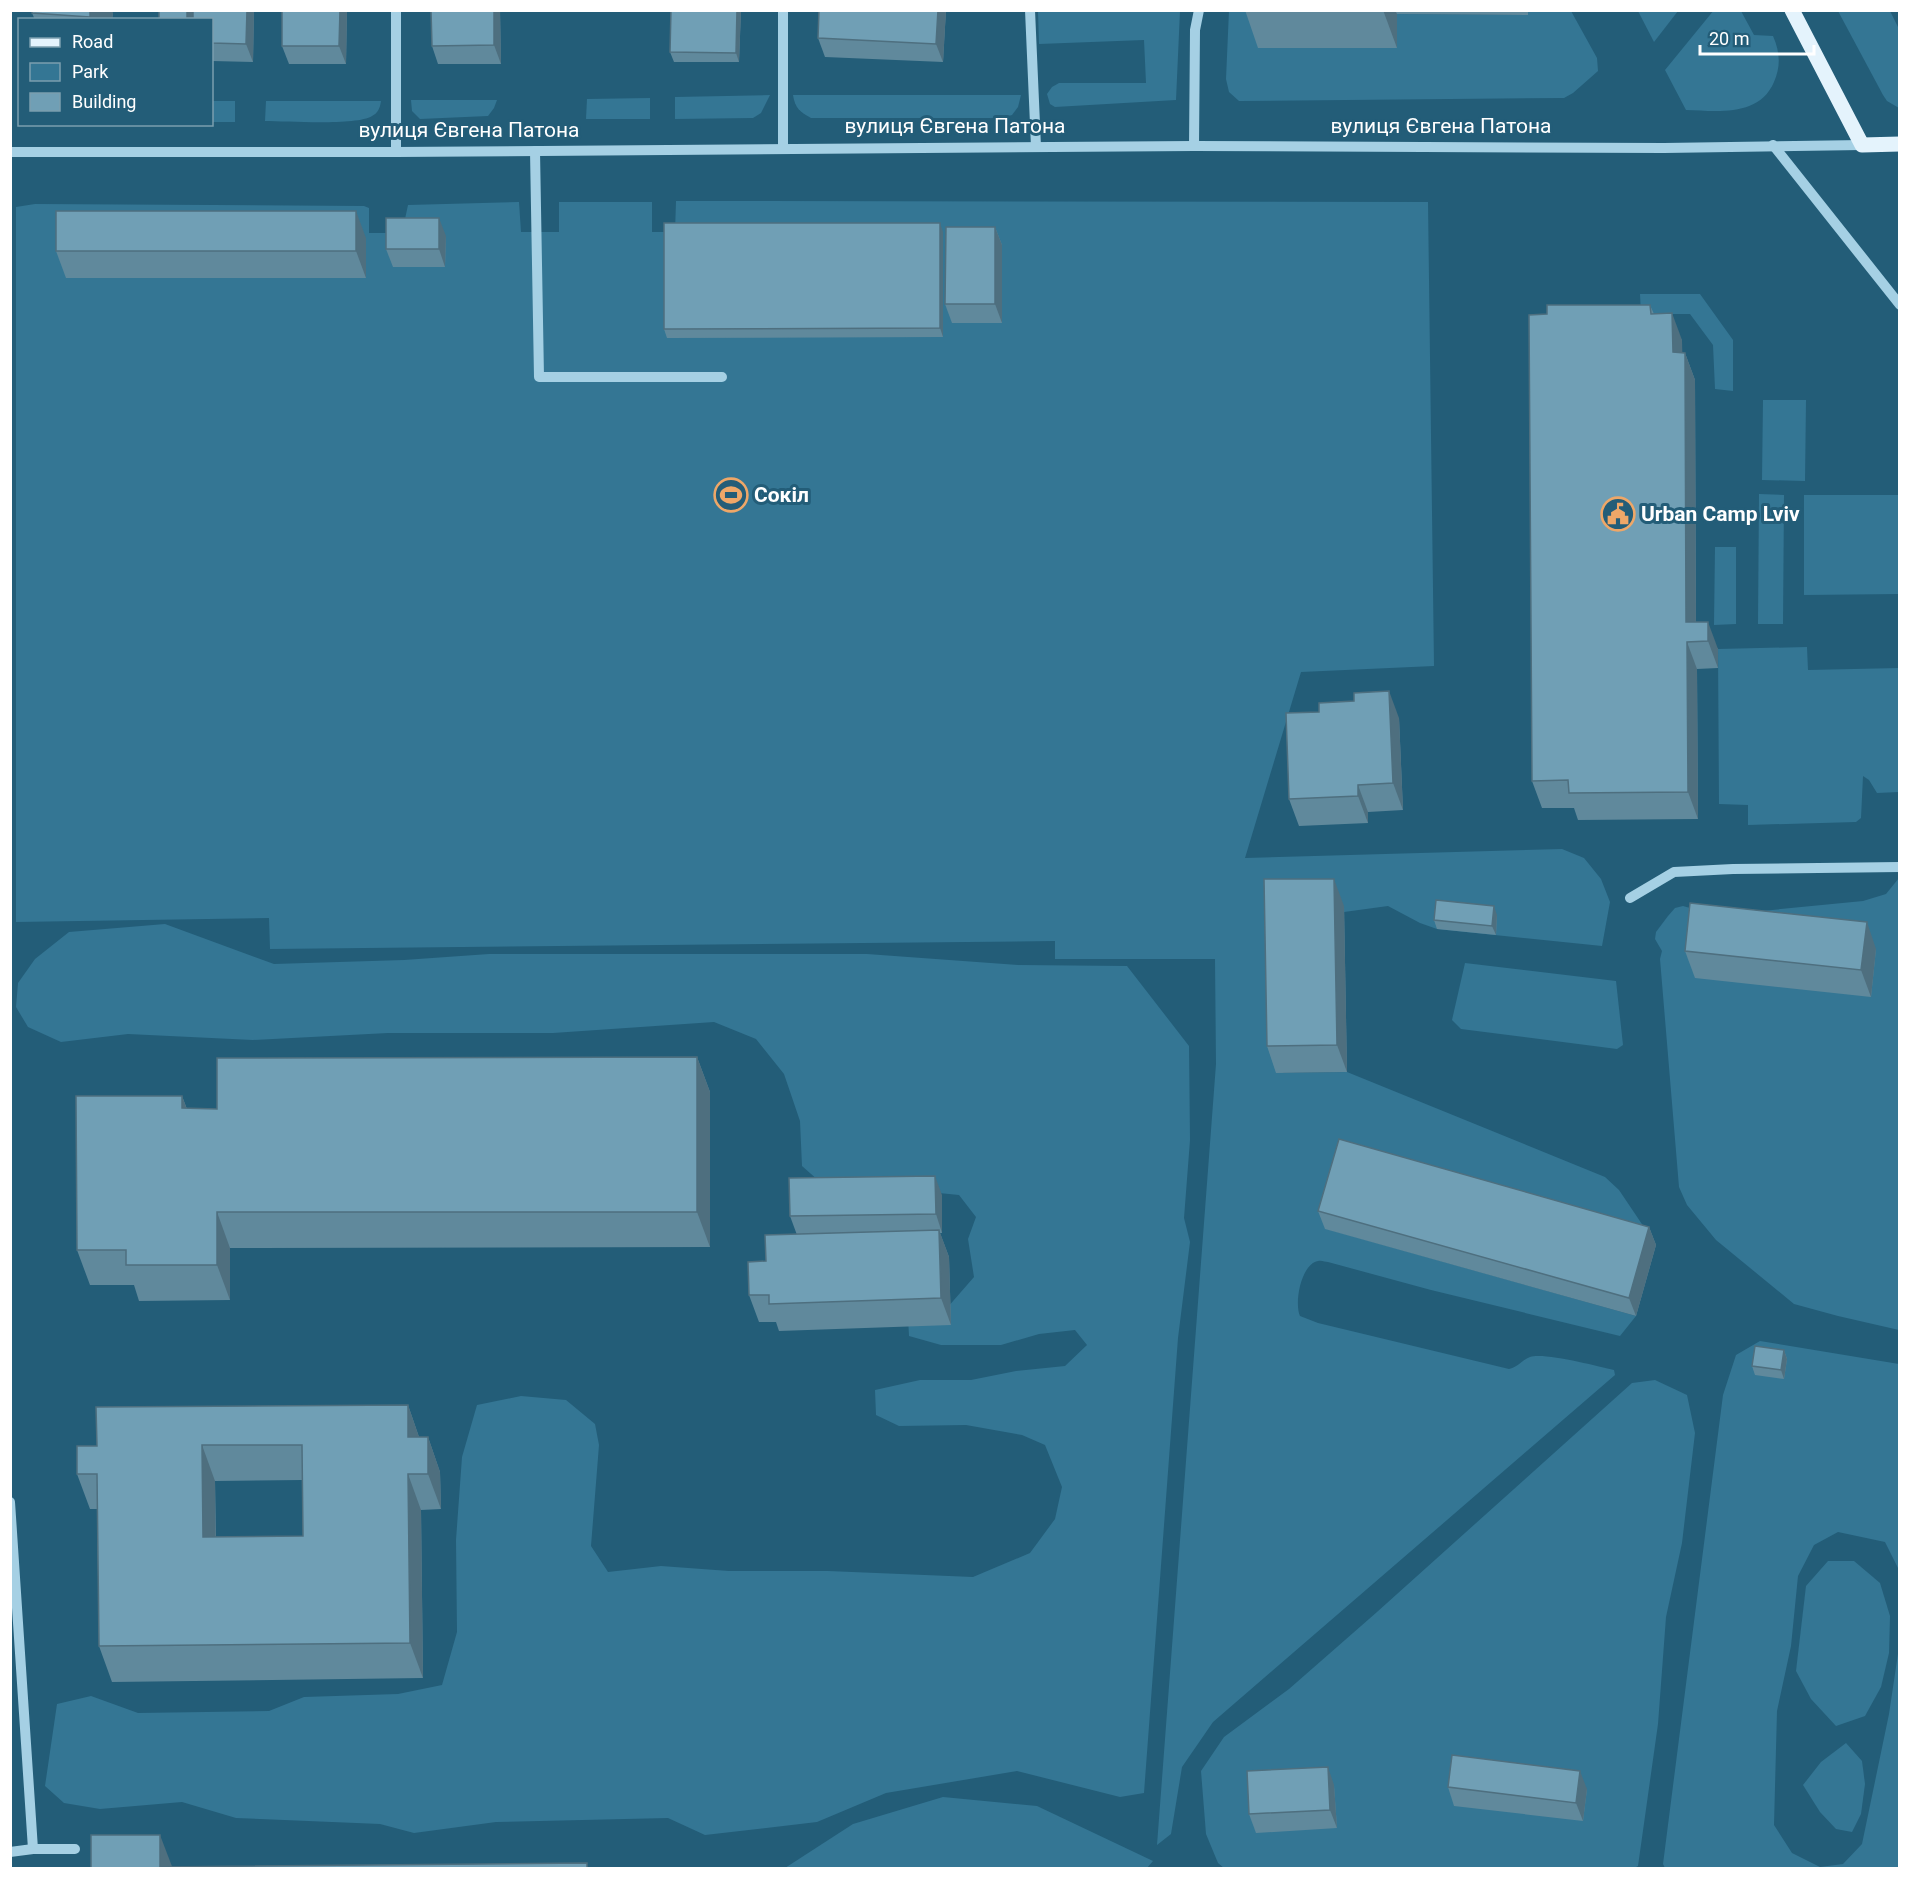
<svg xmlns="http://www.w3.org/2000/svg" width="1910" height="1879" viewBox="0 0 1910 1879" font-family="Roboto,sans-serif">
	<rect width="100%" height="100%" fill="#235d78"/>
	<!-- green -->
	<g fill="#347694">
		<polygon points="1229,10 1258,11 1259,48 1396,48 1397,14 1528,15 1528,11 1571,11 1597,58 1598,71 1573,93 1564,98 1239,101 1229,92 1226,79"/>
		<path d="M1714 10 1741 11 1754 35 1773 36C1780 52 1781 66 1774 82 1759 117 1718 111 1686 110L1665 70Z"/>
		<polygon points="1038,11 1180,11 1176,100 1055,107 1050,104 1047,94 1052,87 1059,83 1146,83 1144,40 1039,44"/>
		<polygon points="1638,11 1678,11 1654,42"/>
		<polygon points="1838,11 1890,11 1899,29 1899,108 1887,101 1883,95"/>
		<polygon points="770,95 761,113 753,118 675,119 675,97"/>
		<path d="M793 95H1021L1018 107 1012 115 1001 118H811C800 112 795 108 793 95Z"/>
		<polygon points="650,98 650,119 586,119 587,99"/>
		<polygon points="411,100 497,100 494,108 488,116 420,119 412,111"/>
		<rect x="212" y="101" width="23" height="21"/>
		<path d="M266 101H381C380 108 378 113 372 116 356 126 287 121 265 121Z"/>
		<path d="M676 201 1428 202 1434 666 1301 672 1245 858 1562 849 1584 858 1601 879 1610 902 1602 946 1437 929 1420 923 1388 906 1344 912 1283 1073 1347 1072 1605 1177 1619 1190 1656 1245 1327 1229 1636 1316 1620 1336 1431 1290 1328 1262C1325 1262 1322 1260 1318 1261 1301 1264 1294 1303 1300 1316L1318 1323 1509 1369C1518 1367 1522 1360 1530 1357 1543 1352 1597 1366 1614 1370L1615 1375 1213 1722 1182 1767 1171 1834 1157 1845 1216 1064 1215 959H1055V941L270 949 269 918 16 922V207L35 204 364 206 369 208V233H402L408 205 519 202 521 232H559V202H652V232H675Z"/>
		<polygon points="1640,294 1700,294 1733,340 1733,391 1715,389 1713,345 1690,314 1641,314"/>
		<polygon points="1763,400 1806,400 1805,481 1762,480"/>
		<polygon points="1759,494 1784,495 1783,624 1758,624"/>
		<polygon points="1804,495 1899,495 1899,594 1804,595"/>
		<polygon points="1715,547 1736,547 1736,624 1714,625"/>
		<polygon points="1807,647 1808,670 1899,668 1899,792 1877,793 1869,780 1863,776 1861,818 1856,822 1748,825 1748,805 1719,804 1718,649"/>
		<polygon points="1899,878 1899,1330 1838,1316 1794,1304 1716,1240 1687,1205 1679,1187 1660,959 1662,951 1655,939 1656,932 1668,916 1675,908 1683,906 1697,910 1731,914 1863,901 1886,894"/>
		<polygon points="165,924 274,964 404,960 489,954 867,954 1018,965 1127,966 1189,1046 1190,1140 1184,1218 1190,1242 1178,1338 1144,1793 1120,1797 1017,1771 886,1793 817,1822 705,1835 668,1818 496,1822 414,1833 380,1824 236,1818 182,1802 100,1809 64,1803 45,1786 57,1704 91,1696 138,1713 269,1711 304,1697 398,1694 442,1685 457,1632 456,1540 462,1457 477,1405 521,1396 566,1400 595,1424 599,1445 591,1546 608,1572 661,1566 729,1571 828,1571 973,1577 1030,1553 1055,1519 1062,1487 1045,1445 1022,1435 966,1425 899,1426 876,1415 875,1390 920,1380 971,1380 1016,1371 1065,1366 1087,1345 1075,1330 1039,1334 1001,1345 941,1345 909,1336 908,1317 947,1308 974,1277 968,1239 976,1217 959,1195 819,1181 802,1166 800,1121 784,1074 756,1039 714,1022 553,1033 388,1033 253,1040 128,1034 61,1042 28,1027 16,1007 18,983 35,959 69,932"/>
		<polygon points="1465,963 1616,981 1623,1045 1617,1049 1461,1029 1452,1020"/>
		<polygon points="1760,1341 1899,1364 1899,1570 1885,1542 1838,1532 1814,1545 1798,1576 1791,1646 1777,1711 1774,1825 1792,1853 1820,1867 1843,1864 1862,1844 1889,1714 1899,1647 1899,1868 1665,1868 1663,1864 1723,1395 1736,1355"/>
		<polygon points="1655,1380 1687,1395 1695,1433 1682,1543 1666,1617 1658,1724 1638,1866 1634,1868 1224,1868 1218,1863 1206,1834 1201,1771 1224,1737 1289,1689 1377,1612 1632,1383"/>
		<polygon points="1828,1561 1854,1561 1880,1583 1890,1616 1889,1653 1881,1687 1865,1716 1836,1726 1811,1699 1796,1671 1806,1586"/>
		<polygon points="1846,1743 1862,1761 1865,1784 1861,1814 1852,1832 1836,1829 1820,1812 1803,1785 1821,1762"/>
		<polygon points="943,1797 1037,1806 1153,1861 1147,1868 785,1868 853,1824"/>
	</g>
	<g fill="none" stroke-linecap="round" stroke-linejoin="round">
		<!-- minor -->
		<g stroke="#a5d0e4" stroke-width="10">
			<polyline points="396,10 396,152"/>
			<polyline points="1030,10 1036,147"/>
			<polyline points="1773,145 1900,305"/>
			<polyline points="1194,146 1195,30 1199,10"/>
			<polyline points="783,148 783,10"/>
			<polyline points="535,151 539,377 722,377"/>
			<polyline points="10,152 396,152 1194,146 1664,148 1862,145"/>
			<polyline points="1630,898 1674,872 1733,869 1900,867"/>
			<polyline points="10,1502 33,1849"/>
			<polyline points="10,1852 33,1849 75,1849"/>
		</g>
		<!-- major -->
		<polyline stroke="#e4f3fc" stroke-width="15" points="1792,10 1862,145 1900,144"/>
	</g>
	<!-- wall -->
	<g fill="#60899c" fill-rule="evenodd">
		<polygon points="193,10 254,10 253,62 212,61 212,20"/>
		<polygon points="347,10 346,64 289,64 282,46"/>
		<polygon points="500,10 501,64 438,64 432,46"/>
		<polygon points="741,10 739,62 674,62 670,52"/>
		<polygon points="946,10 943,62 825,57 818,38"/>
		<polygon points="1245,10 1528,10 1528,15 1397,14 1397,48 1258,48"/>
		<polygon points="32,13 113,13 112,20 35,20"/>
		<polygon points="995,227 1002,245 1002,323 952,323 945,304"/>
		<polygon points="943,232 943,337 667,338 664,329"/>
		<polygon points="446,236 445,267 393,267 386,249"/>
		<polygon points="366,238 366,278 66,278 56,251"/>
		<polygon points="1650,305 1654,314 1682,340 1682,353 1685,353 1695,380 1696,622 1718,649 1718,668 1697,669 1698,819 1578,820 1574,808 1542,808 1532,781 1547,314"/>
		<polygon points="1399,718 1403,810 1368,812 1368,823 1299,826 1289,799"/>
		<polygon points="1344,906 1347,1072 1276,1073 1267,1046"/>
		<polygon points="1497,915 1496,935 1437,929 1434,920"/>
		<polygon points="1876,949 1871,997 1695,978 1685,951"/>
		<polygon points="697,1057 710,1092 710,1247 230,1248 230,1300 139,1301 134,1285 90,1285 77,1250 182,1096 187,1109 217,1109"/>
		<polygon points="942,1195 942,1233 940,1233 949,1257 951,1325 779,1331 776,1322 759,1322 749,1295 766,1261 797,1235 790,1216"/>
		<polygon points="1318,1211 1649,1227 1656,1245 1636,1316 1325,1229"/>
		<polygon points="1784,1350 1787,1359 1784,1379 1755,1375 1752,1366"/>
		<path d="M408 1405 419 1437H428L440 1472 441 1509 421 1510 423 1678 112 1682 99 1646 97 1509H90L77 1474 97 1446ZM302 1480 303 1536 216 1537 215 1481Z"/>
		<polygon points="1334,1785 1337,1828 1256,1833 1249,1814"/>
		<polygon points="1448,1787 1587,1789 1583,1821 1454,1806"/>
	</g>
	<!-- shaded-wall -->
	<g fill="#4e6f7f">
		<polygon points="90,10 112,10 113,13 112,20 90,20"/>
		<rect x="187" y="10" width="6" height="10"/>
		<polygon points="247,10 254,10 253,62 246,44"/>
		<polygon points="340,10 347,10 346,64 339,46"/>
		<polygon points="494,10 500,10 501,64 494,45"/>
		<polygon points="737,10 741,10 739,62 736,53"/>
		<polygon points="938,10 946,10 943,62 936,44"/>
		<polygon points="1383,10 1395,10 1397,14 1397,48"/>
		<polygon points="356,211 366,238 366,278 356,251"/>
		<polygon points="439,218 446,236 445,267 439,249"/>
		<polygon points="940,223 943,232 943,337 940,328"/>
		<polygon points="995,227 1002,245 1002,323 995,304"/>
		<polygon points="1672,313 1682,340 1683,379 1673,352"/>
		<polygon points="1685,353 1695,380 1696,641 1686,622"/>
		<polygon points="1708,622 1718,649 1718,668 1708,641"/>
		<polygon points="1687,642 1697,669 1698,819 1688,792"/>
		<polygon points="1389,691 1399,718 1403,810 1393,783"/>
		<polygon points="1358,785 1368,812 1368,823 1358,796"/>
		<polygon points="1334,879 1344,906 1347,1072 1337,1045"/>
		<polygon points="1494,906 1497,915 1496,935 1492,926"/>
		<polygon points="1867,922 1876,949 1871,997 1861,970"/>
		<polygon points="697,1057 710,1092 710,1247 697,1212"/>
		<polygon points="182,1096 195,1131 182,1108"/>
		<polygon points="935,1176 942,1195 942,1233 936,1214"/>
		<polygon points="217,1212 230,1248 230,1300 217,1265"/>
		<polygon points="1649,1227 1656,1245 1636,1316 1629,1298"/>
		<polygon points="939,1230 949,1257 951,1325 941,1298"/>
		<polygon points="1784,1350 1787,1359 1784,1379 1781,1370"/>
		<polygon points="408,1405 420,1440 408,1437"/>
		<polygon points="428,1437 440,1472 441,1509 428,1474"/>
		<polygon points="202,1445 215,1481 216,1573 203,1537"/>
		<polygon points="408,1474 421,1510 423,1678 410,1643"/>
		<polygon points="1328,1767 1334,1785 1337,1828 1330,1810"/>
		<polygon points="1580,1771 1587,1789 1583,1821 1576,1803"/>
		<polygon points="160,1835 173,1869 160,1867"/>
	</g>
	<!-- building -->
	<g fill="#709fb5" stroke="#4e6f7f" stroke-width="1.5" fill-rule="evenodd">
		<polygon points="32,10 90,10 90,17 32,13"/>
		<rect x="159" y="10" width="28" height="10"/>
		<polygon points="193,10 247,10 246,44 212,43 212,20 193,20"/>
		<polygon points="282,10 340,10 339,46 282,46"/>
		<polygon points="431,10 494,10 494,45 432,46"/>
		<polygon points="671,10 737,10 736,53 670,52"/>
		<polygon points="819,10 938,10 936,44 818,38"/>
		<rect x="56" y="211" width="300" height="40"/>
		<rect x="386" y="218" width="53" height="31"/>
		<polygon points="664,223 940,223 940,328 664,329"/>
		<polygon points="946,227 995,227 995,304 945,304"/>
		<polygon points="1547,305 1650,305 1651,314 1672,313 1673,352 1685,353 1686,622 1708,622 1708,641 1687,642 1688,792 1569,793 1568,780 1532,781 1529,315 1547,314"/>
		<polygon points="1389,691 1393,783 1358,785 1358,796 1289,799 1286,713 1319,712 1319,703 1354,701 1354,693"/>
		<polygon points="1264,879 1334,879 1337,1045 1267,1046"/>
		<polygon points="1436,900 1494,906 1492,926 1434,920"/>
		<polygon points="1690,903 1867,922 1861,970 1685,951"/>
		<polygon points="697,1057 697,1212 217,1212 217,1265 126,1265 126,1250 77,1250 76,1096 182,1096 182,1108 217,1109 217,1058"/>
		<polygon points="1339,1139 1649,1227 1629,1298 1318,1211"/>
		<polygon points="935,1176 936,1214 790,1216 789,1178"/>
		<polygon points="939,1230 941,1298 769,1304 769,1295 749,1295 748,1262 766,1261 765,1235"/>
		<polygon points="1755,1346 1784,1350 1781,1370 1752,1366"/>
		<path d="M408 1405V1437H428V1474H408L410 1643 99 1646 97 1474H77V1446H97L96 1407ZM202 1445H302L303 1536 203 1537Z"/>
		<polygon points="1452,1755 1580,1771 1576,1803 1448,1787"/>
		<polygon points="1328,1767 1330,1810 1249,1814 1247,1771"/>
		<polygon points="91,1835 160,1835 160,1867 587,1863 587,1869 91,1869"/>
	</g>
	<!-- icons -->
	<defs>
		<symbol id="stadium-ring" viewBox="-11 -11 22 22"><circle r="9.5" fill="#235d78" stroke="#eea768" stroke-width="1.5"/><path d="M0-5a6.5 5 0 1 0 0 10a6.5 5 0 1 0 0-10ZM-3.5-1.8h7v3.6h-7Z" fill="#eea768"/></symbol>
		<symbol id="civic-ring" viewBox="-11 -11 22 22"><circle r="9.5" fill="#235d78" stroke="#eea768" stroke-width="1.5"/><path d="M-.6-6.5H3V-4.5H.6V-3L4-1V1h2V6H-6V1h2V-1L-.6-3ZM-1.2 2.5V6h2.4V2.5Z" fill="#eea768"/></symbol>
	</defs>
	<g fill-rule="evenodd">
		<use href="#stadium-ring" x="712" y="476" width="38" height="38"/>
		<use href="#civic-ring" x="1599" y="495" width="38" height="38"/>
	</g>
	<g text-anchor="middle" stroke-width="6" stroke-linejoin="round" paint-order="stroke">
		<!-- street labels -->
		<g font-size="21" fill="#fff" stroke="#235d78">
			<text x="955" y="133">вулиця Євгена Патона</text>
			<text x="1441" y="133">вулиця Євгена Патона</text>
			<text x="469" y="137">вулиця Євгена Патона</text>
		</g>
		<!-- poi labels -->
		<g font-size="21" font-weight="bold" fill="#fff" stroke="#235d78" text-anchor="start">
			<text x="754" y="502">Сокіл</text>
			<text x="1641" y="521">Urban Camp Lviv</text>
		</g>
	</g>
	<!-- border -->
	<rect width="1910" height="1879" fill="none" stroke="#ffffff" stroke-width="24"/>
	<!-- legend -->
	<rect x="18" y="18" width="195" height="108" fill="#235d78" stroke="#7b9eae" stroke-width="1.5"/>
	<rect x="30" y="38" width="30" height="9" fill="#e4f3fc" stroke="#7b9eae" stroke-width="1.5"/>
	<text x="72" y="48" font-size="18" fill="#ffffff">Road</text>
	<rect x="30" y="63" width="30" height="18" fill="#347694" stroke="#7b9eae" stroke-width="1.5"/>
	<text x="72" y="78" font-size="18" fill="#ffffff">Park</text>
	<rect x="30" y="93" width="30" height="18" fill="#709fb5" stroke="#7b9eae" stroke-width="1.5"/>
	<text x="72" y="108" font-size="18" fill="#ffffff">Building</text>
	<!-- scale -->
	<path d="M1700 45v9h114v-9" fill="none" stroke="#ffffff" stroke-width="3"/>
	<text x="1709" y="45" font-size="18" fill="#ffffff" stroke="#235d78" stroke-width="4.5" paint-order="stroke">20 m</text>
</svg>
